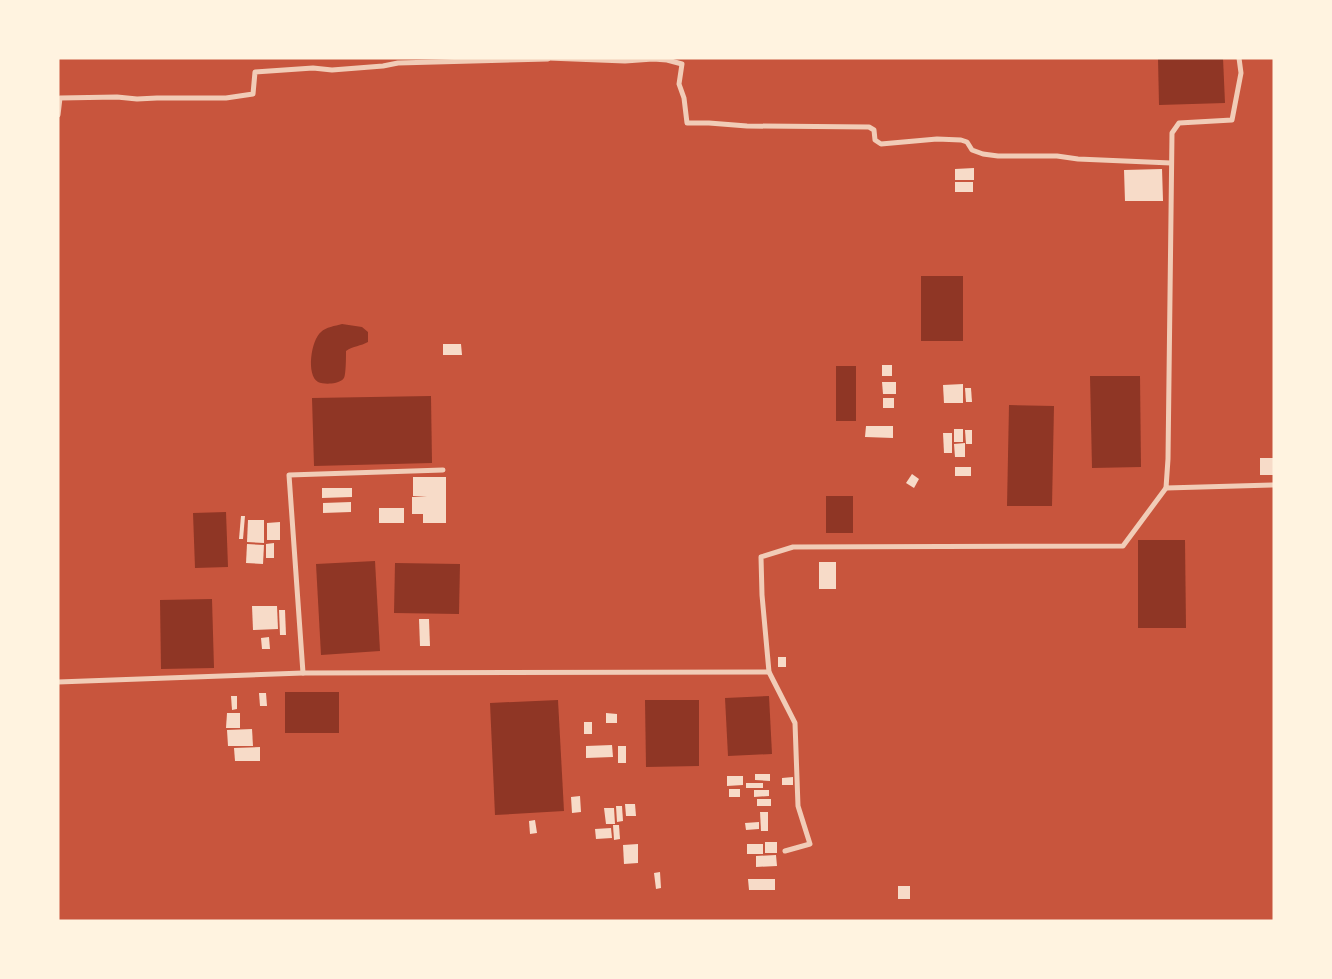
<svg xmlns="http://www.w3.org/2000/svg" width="1332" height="979" viewBox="0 0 1332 979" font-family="Raleway,sans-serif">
	<rect width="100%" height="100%" fill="#c8553d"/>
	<!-- water -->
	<g fill="#8f3625">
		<polygon points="1158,58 1223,58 1225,103 1159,105"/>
		<rect x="921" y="276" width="42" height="65"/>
		<path d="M342 324 362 327 368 332V342C361 346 353 346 346 351 346 357 346 374 344 378 342 381 338 382 335 383 330 384 322 384 318 382 306 375 311 340 321 332 326 327 335 326 342 324Z"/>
		<rect x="836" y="366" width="20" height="55"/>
		<polygon points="1090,376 1140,376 1141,467 1092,468"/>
		<polygon points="431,396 432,463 314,466 312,398"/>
		<polygon points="1009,405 1054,406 1052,506 1007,506"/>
		<rect x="826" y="496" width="27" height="37"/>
		<polygon points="226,512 228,567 195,568 193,513"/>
		<polygon points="1138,540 1185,540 1186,628 1138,628"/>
		<polygon points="375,561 380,651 321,655 316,564"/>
		<polygon points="395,563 460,564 459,614 394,613"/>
		<polygon points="212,599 214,668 161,669 160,600"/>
		<rect x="285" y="692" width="54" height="41"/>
		<polygon points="769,696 772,754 728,756 725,698"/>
		<polygon points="558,700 564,811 495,815 490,703"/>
		<polygon points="645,700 699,700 699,766 646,767"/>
	</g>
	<!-- building -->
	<g fill="#f7dbc8">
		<polygon points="974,168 974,180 955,180 955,169"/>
		<polygon points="1162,169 1163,201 1125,201 1124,170"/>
		<rect x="955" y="182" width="18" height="10"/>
		<polygon points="443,344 461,344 462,355 443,355"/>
		<rect x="882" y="365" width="10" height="11"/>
		<polygon points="882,382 896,382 896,394 883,394"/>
		<polygon points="963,384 963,403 944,403 943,385"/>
		<polygon points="965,388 971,388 972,402 966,402"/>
		<rect x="883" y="398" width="11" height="10"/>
		<polygon points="866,426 893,426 893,438 865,437"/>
		<rect x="954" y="429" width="9" height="13"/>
		<polygon points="965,430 972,430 972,444 966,444"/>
		<polygon points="943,433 952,433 952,453 944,453"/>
		<polygon points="965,443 965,457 955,457 954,444"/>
		<rect x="1260" y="458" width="14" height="17"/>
		<rect x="955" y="467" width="16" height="9"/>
		<polygon points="912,474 919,479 914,488 906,483"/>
		<polygon points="413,477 446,477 446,523 423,523 423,514 412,514 412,497 427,497 413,496"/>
		<polygon points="322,488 352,488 352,497 322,498"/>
		<polygon points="351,502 351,512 323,513 323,503"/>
		<rect x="379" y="508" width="25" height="15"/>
		<polygon points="241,516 245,516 243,539 239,539"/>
		<polygon points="248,520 264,520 264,543 247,542"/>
		<polygon points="280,522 280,540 267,540 267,523"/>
		<polygon points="274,543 274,558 266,558 266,544"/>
		<polygon points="247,544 264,545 263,564 246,563"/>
		<rect x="819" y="562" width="17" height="27"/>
		<polygon points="252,606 277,606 278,629 253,630"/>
		<polygon points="279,610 285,610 286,635 280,635"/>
		<polygon points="419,619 429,619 430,646 420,646"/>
		<polygon points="269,637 270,649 262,649 261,638"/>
		<rect x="778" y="657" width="8" height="10"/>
		<polygon points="259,693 266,693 267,706 260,706"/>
		<polygon points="231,696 237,696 237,709 232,710"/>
		<polygon points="227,713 240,713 240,728 226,728"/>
		<polygon points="606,713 617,714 617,723 606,723"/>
		<rect x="584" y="722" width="8" height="12"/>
		<polygon points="252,729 253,746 228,746 227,730"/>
		<polygon points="612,745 613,757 586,758 586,746"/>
		<rect x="618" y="746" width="8" height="17"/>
		<polygon points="260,747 260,761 235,761 234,748"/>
		<polygon points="755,774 770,774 770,781 755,780"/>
		<polygon points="727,776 743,776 743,785 727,786"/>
		<polygon points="793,777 793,785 782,785 782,778"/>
		<rect x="746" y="783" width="17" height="5"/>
		<rect x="729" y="789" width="11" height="8"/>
		<polygon points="754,790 769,790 769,796 754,797"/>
		<polygon points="580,796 581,812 572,813 571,797"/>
		<rect x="757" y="799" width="14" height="7"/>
		<polygon points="625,804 635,804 636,816 626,816"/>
		<polygon points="616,806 622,806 623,821 617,822"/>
		<polygon points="604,808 614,808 615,824 606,824"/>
		<polygon points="760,812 768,812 768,831 761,831"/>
		<polygon points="535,820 537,833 530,834 529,821"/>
		<polygon points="759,822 759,829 746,830 745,823"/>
		<polygon points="613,825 619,825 620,839 614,840"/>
		<polygon points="611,828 612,838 596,839 595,829"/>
		<rect x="765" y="842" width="12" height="11"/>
		<polygon points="638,844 638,863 624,864 623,845"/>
		<rect x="747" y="844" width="16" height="10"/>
		<polygon points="776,855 777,866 756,867 756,856"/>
		<polygon points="660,872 661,888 656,889 654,873"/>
		<polygon points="748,879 775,879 775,890 749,890"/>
		<rect x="898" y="886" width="12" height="13"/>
	</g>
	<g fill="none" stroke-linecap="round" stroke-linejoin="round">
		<!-- minor -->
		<g stroke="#f1ccb7" stroke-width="5">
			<polyline points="548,58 625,61 653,59 667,60 682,64 679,84 684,98 687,123 709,123 747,126 869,127 874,130 875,140 881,144 937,139 961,140 967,142 972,150 983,154 998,156 1057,156 1078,159 1171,163"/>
			<polyline points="1239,58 1241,73 1232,120 1179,123 1172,133 1168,459 1166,488 1274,485"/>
			<polyline points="58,115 60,98 117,97 137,99 157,98 226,98 253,94 255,72 313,68 332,70 383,66 398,63 548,59"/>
			<polyline points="303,673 289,475 443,470"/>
			<polyline points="58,682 303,673 769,672"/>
			<polyline points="785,851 810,844 798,806 795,723 769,672 762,595 761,557 793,547 1123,546 1166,488"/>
		</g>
	</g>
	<!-- border -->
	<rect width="1332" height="979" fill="none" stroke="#fff3e0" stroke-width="119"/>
</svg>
